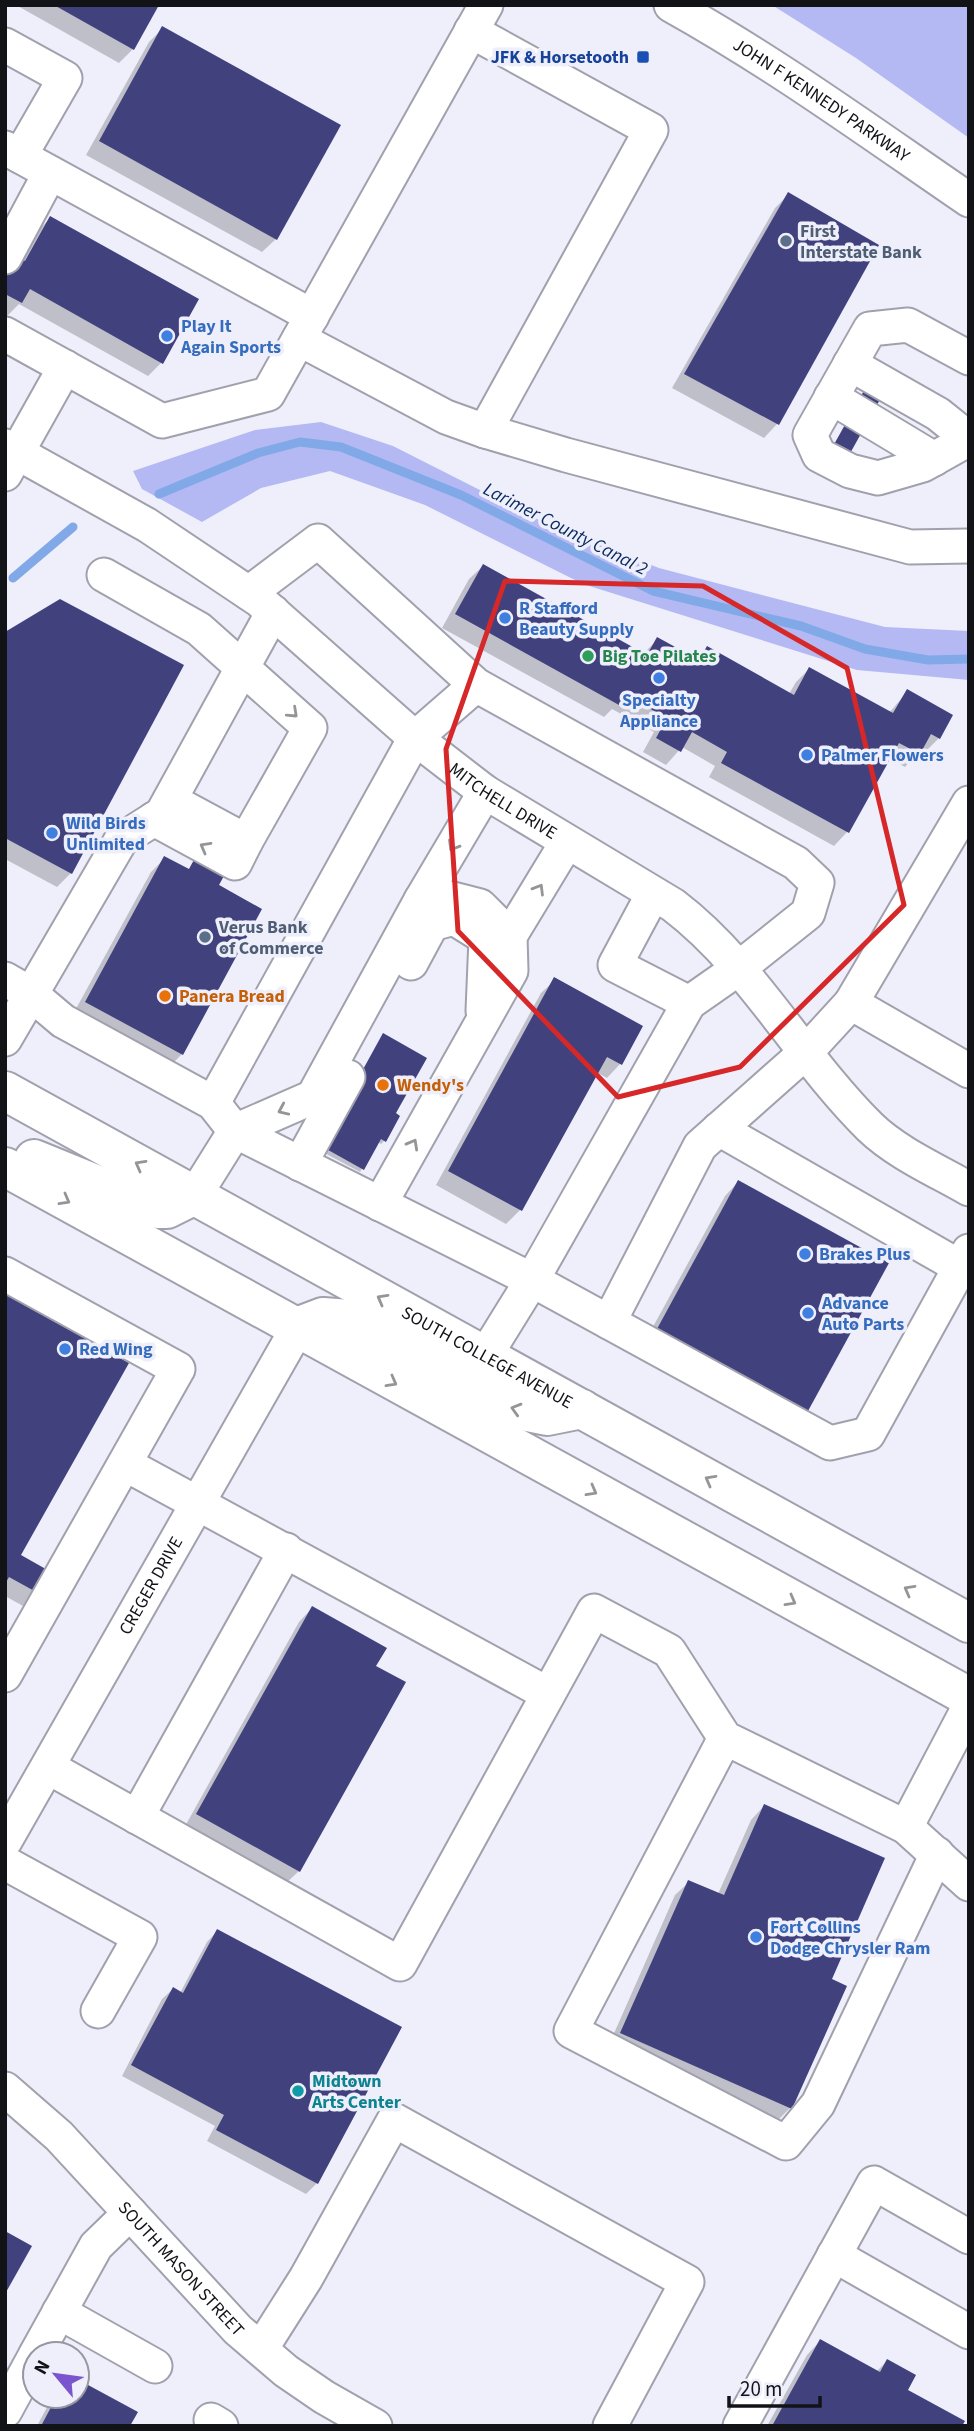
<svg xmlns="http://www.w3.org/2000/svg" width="974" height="2431" viewBox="0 0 974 2431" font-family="'Source Sans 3',sans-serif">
	<rect width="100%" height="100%" fill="#eeeffb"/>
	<!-- green -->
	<g fill="#b5b9f3">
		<polygon points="772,5 969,5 969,138 856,58"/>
		<polygon points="321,422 393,446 547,524 659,568 885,627 969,631 969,680 857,670 583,584 425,505 330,471 261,488 202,522 142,489 133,471 255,430"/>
	</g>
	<!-- shadow -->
	<g fill="#0003">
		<polygon points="16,5 157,5 133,49 119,63"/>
		<polygon points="163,28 276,239 262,252 86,155 149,42"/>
		<polygon points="788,195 777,424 764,438 672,388 775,208"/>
		<polygon points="50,218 162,362 148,376 19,304 7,316 5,315 5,252 37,232"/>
		<polygon points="483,566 643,654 658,639 696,660 707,648 789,694 796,682 809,669 889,713 907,692 939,738 925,752 920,749 905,767 889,758 847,832 834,846 709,777 715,766 682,747 666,765 643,752 654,732 612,709 604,717 442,628 469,579"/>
		<polygon points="5,634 71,873 57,887 5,859"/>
		<polygon points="205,841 218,884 260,910 182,1054 168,1068 72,1016 151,872 165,858 188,871"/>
		<polygon points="555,980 620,1064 607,1078 596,1072 520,1210 506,1224 436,1185 541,993"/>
		<polygon points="394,1114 384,1141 381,1144 378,1142 360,1172 319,1150"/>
		<polygon points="738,1182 887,1264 806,1410 792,1424 644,1343 725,1196"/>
		<polygon points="5,1296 19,1556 37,1592 23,1606 5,1596"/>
		<polygon points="312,1608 374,1666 299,1871 285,1884 184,1828 299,1622"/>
		<polygon points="764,1806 829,1980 845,1987 790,2108 776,2122 608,2047 675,1895 689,1882 718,1894 751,1820"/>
		<polygon points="217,1931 399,2028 317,2183 306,2194 207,2141 215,2126 122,2076 162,1999 173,1989 180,1993 207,1942"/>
		<polygon points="820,2341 876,2372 887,2361 906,2391 960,2426 767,2426 807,2355"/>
		<polygon points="77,2381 128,2426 37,2426 53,2396 77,2396"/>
	</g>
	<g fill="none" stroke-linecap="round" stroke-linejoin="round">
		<!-- stream -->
		<g stroke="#82a9e7" stroke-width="9">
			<polyline points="159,494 258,453 300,442 341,447 461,495 653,591 801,626 865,649 928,660 969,659"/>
			<polyline points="13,578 73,527"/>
		</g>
	</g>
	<!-- building -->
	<g fill="#41417e">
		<polygon points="54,5 159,5 134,50"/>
		<polygon points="162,26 341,125 277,240 99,141"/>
		<polygon points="788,192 879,245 779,425 684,374"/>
		<polygon points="50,216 199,299 163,364 30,289 22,303 5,294 5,250 25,261"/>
		<polygon points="871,378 887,387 848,457 832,448"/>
		<polygon points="483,564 647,655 657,637 699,660 707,646 794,695 809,667 893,713 907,689 953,715 940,739 931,734 920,754 899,743 849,833 721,763 727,752 692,732 681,752 656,738 667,718 625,695 619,705 455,614"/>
		<polygon points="60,599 184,665 72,874 5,838 5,632"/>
		<polygon points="207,836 237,852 219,885 262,909 183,1055 85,1002 164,856 189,869"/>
		<polygon points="554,977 643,1026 622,1065 607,1057 522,1211 448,1171"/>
		<polygon points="383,1033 427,1058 396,1113 400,1116 386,1142 381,1139 364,1170 321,1146"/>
		<polygon points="738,1180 889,1263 808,1411 657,1329"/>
		<polygon points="5,1294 129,1363 21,1555 51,1572 38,1593 9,1577 5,1584"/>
		<polygon points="312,1606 387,1648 376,1666 406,1682 300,1872 196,1814"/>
		<polygon points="764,1804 885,1858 832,1979 847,1986 792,2109 620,2033 688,1880 724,1895"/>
		<polygon points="217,1929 402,2027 318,2184 216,2130 224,2115 131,2065 173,1987 183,1993"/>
		<polygon points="5,2231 32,2246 5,2294"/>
		<polygon points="820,2339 880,2372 887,2359 916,2375 908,2390 965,2421 962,2426 772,2426"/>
		<polygon points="77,2379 138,2412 130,2426 41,2426 57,2396 77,2396"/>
	</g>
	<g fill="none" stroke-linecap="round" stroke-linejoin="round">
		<defs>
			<g id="minor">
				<path id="s1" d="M671 5C775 63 871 133 969 200"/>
				<polyline points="471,31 651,130 485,431"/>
				<polyline points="5,45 65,78 20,156"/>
				<polyline points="5,148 312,316"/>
				<polyline points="5,257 50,173"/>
				<polyline points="5,334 162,421 268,394 486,5"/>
				<polyline points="299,339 446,417 485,431 566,455 910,547 969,546"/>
				<polyline points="850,364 938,414 969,439"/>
				<polyline points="831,397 934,459"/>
				<polyline points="969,439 923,465 878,478 850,471 819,455 810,435 870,329 908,325 969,358"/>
				<path id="s2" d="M5 446 147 525 259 600 415 738 485 792 673 905C752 965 799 1057 870 1127 897 1153 936 1170 969 1189"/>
				<polyline points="5,474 65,367"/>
				<polyline points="104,575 199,629 310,728 246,841 170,800"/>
				<polyline points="249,593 318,541 476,685 796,863 817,883 808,913 739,968 689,1003 532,1280 830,1443 868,1434 969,1251"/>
				<polyline points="969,803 851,1003 969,1071"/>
				<polyline points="154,819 235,863 246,841"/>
				<polyline points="653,894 615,965 689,1003"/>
				<polyline points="421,900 485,792"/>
				<polyline points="510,936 567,842"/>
				<polyline points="411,963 432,924 454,918 486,938 483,1011"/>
				<polyline points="5,979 31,994 63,1021 213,1103 235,1131 313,1097 421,900 441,896 480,906 510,936 511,971 380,1204"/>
				<polyline points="5,1039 121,840 162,814 273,612"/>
				<polyline points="213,1103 415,738 476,685"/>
				<polyline points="719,1129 960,1267"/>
				<polyline points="300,1164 348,1077"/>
				<polyline points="195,1195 235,1131 532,1280 485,1356"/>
				<polyline points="5,1274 178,1369 5,1675"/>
				<polyline points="609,1322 700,1146 806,1052 851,1003"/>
				<polyline points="125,1464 548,1694"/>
				<polyline points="725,1738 571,2031 786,2143 818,2104 937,1854"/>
				<polyline points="48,1767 400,1964 594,1611 669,1651 725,1738 906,1827 969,1884"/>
				<polyline points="137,1817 286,1550"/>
				<polyline points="906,1827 969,1707"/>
				<path id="s3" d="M5 1841 297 1329"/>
				<polyline points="5,1863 140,1937 98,2011"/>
				<path id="s4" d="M5 2089 59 2136 238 2330 286 2371 324 2397 375 2426"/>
				<polyline points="834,2255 969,2332"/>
				<polyline points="59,2312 155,2366"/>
				<polyline points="261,2349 306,2278 394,2120 687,2282 610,2426"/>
				<polyline points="36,2354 96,2246 130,2213"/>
				<polyline points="5,2411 35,2356"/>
				<polyline points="211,2420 221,2426"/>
				<polyline points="740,2426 874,2183 969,2237"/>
			</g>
			<g id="highway">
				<path id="s5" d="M5 1091 969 1623"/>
				<polyline points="34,1159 157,1209 167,1209 195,1195"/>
				<polyline points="5,1167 969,1697"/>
				<polyline points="294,1328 323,1317 349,1319 508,1408 547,1416 582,1409"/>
			</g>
		</defs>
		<!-- minor casing -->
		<use href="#minor" stroke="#a0a1ad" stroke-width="37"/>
		<!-- highway casing -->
		<use href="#highway" stroke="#a0a1ad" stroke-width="42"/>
		<!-- minor -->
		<use href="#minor" stroke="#fff" stroke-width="33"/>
		<!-- highway -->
		<use href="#highway" stroke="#fff" stroke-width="38"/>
	</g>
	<!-- one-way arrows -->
	<defs><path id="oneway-chevron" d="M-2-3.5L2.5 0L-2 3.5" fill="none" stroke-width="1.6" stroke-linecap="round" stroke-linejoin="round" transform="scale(1.75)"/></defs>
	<g stroke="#949597">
		<use href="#oneway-chevron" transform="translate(293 713) rotate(43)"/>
		<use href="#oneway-chevron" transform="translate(453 846) rotate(121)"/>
		<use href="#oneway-chevron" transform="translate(205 847) rotate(-151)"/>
		<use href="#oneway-chevron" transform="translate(539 889) rotate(-59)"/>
		<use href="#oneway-chevron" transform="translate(283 1110) rotate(156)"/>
		<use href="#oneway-chevron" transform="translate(413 1144) rotate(-61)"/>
		<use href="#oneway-chevron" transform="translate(140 1165) rotate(-151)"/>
		<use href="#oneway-chevron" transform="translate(65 1200) rotate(29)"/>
		<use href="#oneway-chevron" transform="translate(382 1299) rotate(-151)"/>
		<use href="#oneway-chevron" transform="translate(392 1382) rotate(29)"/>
		<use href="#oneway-chevron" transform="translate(516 1409) rotate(-164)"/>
		<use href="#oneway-chevron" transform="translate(710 1480) rotate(-151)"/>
		<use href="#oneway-chevron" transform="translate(592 1491) rotate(29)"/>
		<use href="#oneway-chevron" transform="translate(909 1590) rotate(-151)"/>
		<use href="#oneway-chevron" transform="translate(791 1601) rotate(29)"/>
	</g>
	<!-- marked area -->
	<path fill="none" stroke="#d62828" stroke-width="5" stroke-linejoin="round" d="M505 581 703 586 847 668 904 905 740 1067 618 1097 458 931 446 749Z"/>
	<!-- markers -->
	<rect fill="#1a4fb4" stroke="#eeeffb" stroke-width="2.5" x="636" y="50" width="14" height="14" rx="3.5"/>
	<g fill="#5c6f8a" stroke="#eeeffb" stroke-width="2.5">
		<circle cx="786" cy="241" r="7"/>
		<circle cx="205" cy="937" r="7"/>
	</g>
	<g fill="#3f7fe0" stroke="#eeeffb" stroke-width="2.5">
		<circle cx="167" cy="336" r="7"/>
		<circle cx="505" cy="618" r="7"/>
		<circle cx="659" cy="678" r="7"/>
		<circle cx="807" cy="755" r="7"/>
		<circle cx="52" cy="833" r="7"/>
		<circle cx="805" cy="1254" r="7"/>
		<circle cx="808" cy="1313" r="7"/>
		<circle cx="65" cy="1349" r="7"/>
		<circle cx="756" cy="1937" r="7"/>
	</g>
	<circle fill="#2e9e5b" stroke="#eeeffb" stroke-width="2.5" cx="588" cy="656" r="7"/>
	<g fill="#e8710a" stroke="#eeeffb" stroke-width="2.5">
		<circle cx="165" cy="996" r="7"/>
		<circle cx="383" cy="1085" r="7"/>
	</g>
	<circle fill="#0f9aa8" stroke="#eeeffb" stroke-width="2.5" cx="298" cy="2091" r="7"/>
	<g text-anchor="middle" stroke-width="7" stroke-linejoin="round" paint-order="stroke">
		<!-- transit labels -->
		<g font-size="18" font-weight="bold" fill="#164399" stroke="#eeeffb" text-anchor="end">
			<text x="629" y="63">JFK &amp; Horsetooth</text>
		</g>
		<!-- street labels -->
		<g font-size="18" fill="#121317" stroke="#eeeffb">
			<text dy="6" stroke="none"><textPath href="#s1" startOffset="178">JOHN F KENNEDY PARKWAY</textPath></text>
			<text dy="6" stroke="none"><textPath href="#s2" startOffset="614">MITCHELL DRIVE</textPath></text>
			<text dy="6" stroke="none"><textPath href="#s5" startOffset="551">SOUTH COLLEGE AVENUE</textPath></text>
			<text dy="6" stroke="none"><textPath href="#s3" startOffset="294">CREGER DRIVE</textPath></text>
			<text dy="6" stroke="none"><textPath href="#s4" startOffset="252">SOUTH MASON STREET</textPath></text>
		</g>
		<!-- service labels -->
		<g font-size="18" font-weight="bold" fill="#4e5e75" stroke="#eeeffb" text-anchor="start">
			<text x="800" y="237">First<tspan x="800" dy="21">Interstate Bank</tspan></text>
			<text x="219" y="933">Verus Bank<tspan x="219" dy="21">of Commerce</tspan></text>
		</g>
		<!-- shop labels -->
		<g font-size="18" font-weight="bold" fill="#366cbe" stroke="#eeeffb" text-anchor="start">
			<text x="181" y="332">Play It<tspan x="181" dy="21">Again Sports</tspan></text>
			<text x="519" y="614">R Stafford<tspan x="519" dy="21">Beauty Supply</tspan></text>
			<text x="659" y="706" text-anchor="middle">Specialty<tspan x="659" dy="21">Appliance</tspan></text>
			<text x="821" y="761">Palmer Flowers</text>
			<text x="66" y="829">Wild Birds<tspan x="66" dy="21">Unlimited</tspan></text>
			<text x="819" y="1260">Brakes Plus</text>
			<text x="822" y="1309">Advance<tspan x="822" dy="21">Auto Parts</tspan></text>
			<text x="79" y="1355">Red Wing</text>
			<text x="770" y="1933">Fort Collins<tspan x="770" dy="21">Dodge Chrysler Ram</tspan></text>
		</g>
		<!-- leisure labels -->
		<g font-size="18" font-weight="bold" fill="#27864d" stroke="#eeeffb" text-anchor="start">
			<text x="602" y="662">Big Toe Pilates</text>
		</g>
		<!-- food labels -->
		<g font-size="18" font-weight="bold" fill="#c56008" stroke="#eeeffb" text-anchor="start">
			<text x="179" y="1002">Panera Bread</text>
			<text x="397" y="1091">Wendy's</text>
		</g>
		<!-- culture labels -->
		<g font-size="18" font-weight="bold" fill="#0d838f" stroke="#eeeffb" text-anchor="start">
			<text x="312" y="2087">Midtown<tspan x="312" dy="21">Arts Center</tspan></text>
		</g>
		<!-- water labels -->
		<g font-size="19" font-style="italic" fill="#07295f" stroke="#eeeffb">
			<text transform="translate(566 528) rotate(27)" y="7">Larimer County Canal 2</text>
		</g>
	</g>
	<!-- border -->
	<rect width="974" height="2431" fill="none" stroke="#121317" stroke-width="14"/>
	<!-- north arrow -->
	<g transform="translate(56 2375) rotate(299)"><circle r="33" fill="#eeeffb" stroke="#9697a0" stroke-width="2"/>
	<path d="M0-5L12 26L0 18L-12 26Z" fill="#7b55ce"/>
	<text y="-10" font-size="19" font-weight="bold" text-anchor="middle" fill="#121317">N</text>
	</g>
	<!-- scale -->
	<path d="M729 2396v10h91v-10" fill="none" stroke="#121317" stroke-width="3.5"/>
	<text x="740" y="2396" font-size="21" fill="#121317" stroke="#eeeffb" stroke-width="5" paint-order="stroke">20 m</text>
</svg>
